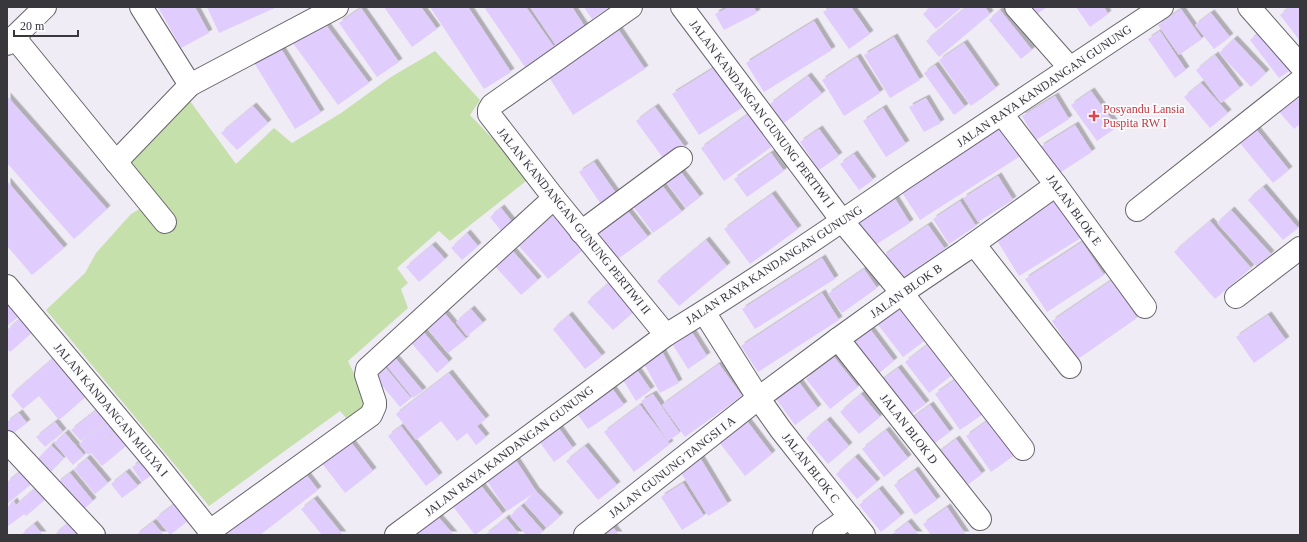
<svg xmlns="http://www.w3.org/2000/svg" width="1307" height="542" viewBox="0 0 1307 542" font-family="'Times New Roman',serif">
	<defs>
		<filter id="shadow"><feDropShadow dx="3.5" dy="-3.5" stdDeviation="0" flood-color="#0004"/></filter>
	</defs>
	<rect width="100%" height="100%" fill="#f0ecf5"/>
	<!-- green -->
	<polygon fill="#c6e0ac" points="435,51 480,100 470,115 530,178 450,241 439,231 397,268 408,283 401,289 408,308 348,361 374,414 361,435 340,411 209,506 46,310 85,273 96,253 131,214 160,197 124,165 190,101 236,164 274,128 292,143 341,113 391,77"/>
	<!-- building -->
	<g fill="#e0ccfd" filter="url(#shadow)">
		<polygon points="158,7 195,7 209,33 181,48"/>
		<polygon points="207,7 277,7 219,33"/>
		<polygon points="384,7 421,7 437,29 412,47"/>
		<polygon points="430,7 468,7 511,72 484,89"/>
		<polygon points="484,7 526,7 554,47 525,67"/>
		<polygon points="530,7 572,7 585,27 557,47"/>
		<polygon points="584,7 609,7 592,19"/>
		<polygon points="729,7 754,7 757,13 724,30 715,14"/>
		<polygon points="831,7 851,7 870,34 849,49 823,12"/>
		<polygon points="931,7 962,7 936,29 923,14"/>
		<polygon points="966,7 985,7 990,14 939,57 926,41"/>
		<polygon points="1031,7 1047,7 1037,14"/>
		<polygon points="1076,7 1104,7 1108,14 1090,27"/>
		<polygon points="1290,7 1299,7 1300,8 1300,41 1280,15"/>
		<polygon points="361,8 399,62 377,77 339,23"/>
		<polygon points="1181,9 1202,39 1179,55 1158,25"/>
		<polygon points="1000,10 1032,50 1021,59 989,20"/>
		<polygon points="1211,13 1230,37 1214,49 1195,25"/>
		<polygon points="320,17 369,83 338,105 290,39"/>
		<polygon points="814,21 832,50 764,92 746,63"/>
		<polygon points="618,29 645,69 573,115 547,74"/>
		<polygon points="1262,30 1292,69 1279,78 1250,40"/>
		<polygon points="1160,31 1186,70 1175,78 1148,39"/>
		<polygon points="894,37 920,80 890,98 864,55"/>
		<polygon points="1234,39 1266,73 1251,87 1219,53"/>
		<polygon points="964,43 996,88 971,106 939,60"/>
		<polygon points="278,44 321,113 295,129 253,61"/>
		<polygon points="1215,55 1240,88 1221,103 1196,70"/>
		<polygon points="857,57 880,93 844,116 822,80"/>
		<polygon points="722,63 748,104 699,135 672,94"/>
		<polygon points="935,65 965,107 954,115 924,73"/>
		<polygon points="808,76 822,94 784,123 770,104"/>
		<polygon points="1201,83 1228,113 1210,128 1184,97"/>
		<polygon points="1300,88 1300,124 1294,129 1276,108"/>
		<polygon points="1091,91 1117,127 1097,141 1071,105"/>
		<polygon points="7,96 107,209 74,239 7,163"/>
		<polygon points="1055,96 1069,119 1036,140 1022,116"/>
		<polygon points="926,98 941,123 924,132 909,107"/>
		<polygon points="253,106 268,123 237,150 221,133"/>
		<polygon points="655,107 685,147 666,162 636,121"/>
		<polygon points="757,108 781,140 724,181 701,148"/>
		<polygon points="883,108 906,144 886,157 863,121"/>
		<polygon points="1002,123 1022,155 920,220 899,188"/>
		<polygon points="1075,125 1092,152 1058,174 1040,147"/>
		<polygon points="1255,128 1289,170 1273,183 1239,142"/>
		<polygon points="819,129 839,156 819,170 800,142"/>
		<polygon points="771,153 784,171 747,197 734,179"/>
		<polygon points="854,154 873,180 859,190 840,164"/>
		<polygon points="594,162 618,196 603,207 579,172"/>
		<polygon points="677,167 700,197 686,208 663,178"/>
		<polygon points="998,176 1013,200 978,222 963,198"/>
		<polygon points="658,180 682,212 653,233 629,201"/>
		<polygon points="7,181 64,248 32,275 7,246"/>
		<polygon points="1263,187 1298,228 1283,240 1248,200"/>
		<polygon points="772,194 798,229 750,264 724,229"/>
		<polygon points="892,194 910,223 872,247 854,219"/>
		<polygon points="1055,196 1081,238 1019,276 993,234"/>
		<polygon points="960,201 976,226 949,244 933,219"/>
		<polygon points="501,208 513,223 502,232 490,217"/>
		<polygon points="560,210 589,245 548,279 518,245"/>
		<polygon points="627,210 648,237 618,259 598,232"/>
		<polygon points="1231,210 1271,254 1257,267 1217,223"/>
		<polygon points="1210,221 1251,268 1215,299 1174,252"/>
		<polygon points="928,225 945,249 899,280 883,256"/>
		<polygon points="467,233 478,246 462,260 451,248"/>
		<polygon points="706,240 727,266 679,306 657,281"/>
		<polygon points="1082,242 1104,275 1047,312 1025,279"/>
		<polygon points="432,245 445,259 419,282 406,267"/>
		<polygon points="511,249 538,280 521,295 493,264"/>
		<polygon points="822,258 835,279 755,329 742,309"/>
		<polygon points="864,269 877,288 842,313 828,294"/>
		<polygon points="612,280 637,309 613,330 587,302"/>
		<polygon points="1112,280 1137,318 1078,359 1052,321"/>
		<polygon points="822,293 839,320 758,372 741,346"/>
		<polygon points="7,301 23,313 7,326"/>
		<polygon points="899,302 928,338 903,357 875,321"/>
		<polygon points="471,309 483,323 467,336 456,322"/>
		<polygon points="442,310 466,339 448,353 424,324"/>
		<polygon points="24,315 36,329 10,352 7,349 7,330"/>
		<polygon points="569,315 602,356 585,369 553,329"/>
		<polygon points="1268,315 1286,340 1254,363 1236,337"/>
		<polygon points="421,329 449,362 437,373 408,339"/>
		<polygon points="690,329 707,356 688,369 671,342"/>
		<polygon points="870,329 894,361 874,377 850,345"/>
		<polygon points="931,342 955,373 929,393 905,362"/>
		<polygon points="659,346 679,383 660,393 640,356"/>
		<polygon points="390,352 423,391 413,398 381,359"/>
		<polygon points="58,354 91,392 59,420 39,396 23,409 11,395"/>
		<polygon points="834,357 858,387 830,409 806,379"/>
		<polygon points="632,363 651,390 636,401 618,372"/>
		<polygon points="719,364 742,396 685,437 662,405"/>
		<polygon points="385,367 411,398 400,407 374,376"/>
		<polygon points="898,368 926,404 906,418 879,382"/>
		<polygon points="449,373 486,419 477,426 486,437 476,445 467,433 457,441 441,421 416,440 396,414"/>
		<polygon points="960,376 986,412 960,430 935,394"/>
		<polygon points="799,382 818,408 795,425 776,399"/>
		<polygon points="609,384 624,405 588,429 574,409"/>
		<polygon points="653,394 680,433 668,441 641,401"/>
		<polygon points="861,394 880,417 859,434 840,412"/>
		<polygon points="103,405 112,416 81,441 71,430"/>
		<polygon points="640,405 670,444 634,472 604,432"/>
		<polygon points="930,405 950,432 928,448 908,421"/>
		<polygon points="19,413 27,423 11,435 7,429 7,422"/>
		<polygon points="990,419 1015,455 991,472 966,436"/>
		<polygon points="553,420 573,448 554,462 534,434"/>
		<polygon points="827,420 849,446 828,464 806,438"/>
		<polygon points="747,421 772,454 745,476 719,442"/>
		<polygon points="55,422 63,432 45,447 36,437"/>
		<polygon points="106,422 114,433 97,448 115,433 126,446 102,466 91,453 88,455 79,444"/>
		<polygon points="401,426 439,476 426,486 388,436"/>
		<polygon points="886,430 908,458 884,477 862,449"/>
		<polygon points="65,433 84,455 73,465 54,443"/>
		<polygon points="347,437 373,471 345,493 318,458"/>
		<polygon points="956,439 982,474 962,489 936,454"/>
		<polygon points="51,445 64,458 47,475 34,463"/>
		<polygon points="585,446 617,485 598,500 566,461"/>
		<polygon points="699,456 728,504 708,516 678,468"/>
		<polygon points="147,457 157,471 142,482 132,467"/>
		<polygon points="855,457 877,482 857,499 836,474"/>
		<polygon points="87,458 108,483 95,494 74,469"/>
		<polygon points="515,459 536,491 560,516 547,528 524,503 534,493 507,511 485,478"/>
		<polygon points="25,468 35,481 7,504 7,482"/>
		<polygon points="915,470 937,500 915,515 894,485"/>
		<polygon points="126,472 138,486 122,498 111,484"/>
		<polygon points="70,473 93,501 80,512 57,483"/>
		<polygon points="305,473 318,490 260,535 225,535"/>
		<polygon points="479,483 503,514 475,535 451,504"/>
		<polygon points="683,483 704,516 682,530 661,497"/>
		<polygon points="38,486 48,497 26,516 24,514 7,527 7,507 14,501 16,505"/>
		<polygon points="879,489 901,516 881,532 859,505"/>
		<polygon points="181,499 194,516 170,535 156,518"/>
		<polygon points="314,499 343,535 322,535 301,509"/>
		<polygon points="521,506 543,531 539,535 526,535 510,516"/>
		<polygon points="947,507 966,535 931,535 923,524"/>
		<polygon points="433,511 454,535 418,535 412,529"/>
		<polygon points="75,517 82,535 54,535"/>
		<polygon points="506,518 520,535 485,535 494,528"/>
		<polygon points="153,522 164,535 136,535"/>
		<polygon points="908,522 919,535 891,535"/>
		<polygon points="34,524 43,535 21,535"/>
		<polygon points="612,526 619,535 600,535"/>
	</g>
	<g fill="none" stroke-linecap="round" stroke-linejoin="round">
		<defs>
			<g id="minor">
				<polyline points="141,7 190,85"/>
				<polyline points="631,7 492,105 489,110 489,114 554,198 666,335"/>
				<polyline points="682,7 843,222 902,293 1023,449"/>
				<polyline points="1016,7 1070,68"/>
				<polyline points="1249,7 1300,65"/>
				<polyline points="14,37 165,222"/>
				<polyline points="7,44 45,7"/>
				<polyline points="1002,114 1056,185 1145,307"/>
				<polyline points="116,162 190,85 337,7"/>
				<polyline points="1137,210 1300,81"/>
				<polyline points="581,232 681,158"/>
				<polyline points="974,244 1070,367"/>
				<polyline points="7,286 154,461 213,535"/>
				<polyline points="1236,297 1300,248"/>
				<polyline points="704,312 759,399 781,430 864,535"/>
				<polyline points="838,339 980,519"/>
				<polyline points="7,442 94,535"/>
				<polyline points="210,531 371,415 375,406 375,402 366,375 367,369 554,198"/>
				<path d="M396 535 666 335C747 286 825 233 903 179 989 121 1076 65 1162 7"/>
				<polyline points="585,535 764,394 838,339 902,293 964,251 1056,185"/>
				<polyline points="824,535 850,517"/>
			</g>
		</defs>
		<!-- minor casing -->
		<use href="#minor" stroke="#68656d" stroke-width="24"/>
		<!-- minor -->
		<use href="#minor" stroke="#fff" stroke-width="22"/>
	</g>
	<!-- markers -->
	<path fill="#e0444e" stroke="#fcfbfe" stroke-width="1.5" d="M1092 110h4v4h4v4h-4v4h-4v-4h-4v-4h4z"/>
	<g text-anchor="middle" stroke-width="3.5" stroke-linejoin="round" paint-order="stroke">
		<!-- street labels -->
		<g font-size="12" fill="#38373b" stroke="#fcfbfe">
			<text transform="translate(1044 86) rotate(-34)" y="4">JALAN RAYA KANDANGAN GUNUNG</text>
			<text transform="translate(762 114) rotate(53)" y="4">JALAN KANDANGAN GUNUNG PERTIWI I</text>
			<text transform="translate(1074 210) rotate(54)" y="4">JALAN BLOK E</text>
			<text transform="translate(574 221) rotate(51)" y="4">JALAN KANDANGAN GUNUNG PERTIWI II</text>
			<text transform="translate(774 265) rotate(-33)" y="4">JALAN RAYA KANDANGAN GUNUNG</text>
			<text transform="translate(906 291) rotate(-35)" y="4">JALAN BLOK B</text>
			<text transform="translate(111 410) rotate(50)" y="4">JALAN KANDANGAN MULYA I</text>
			<text transform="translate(909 429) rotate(52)" y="4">JALAN BLOK D</text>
			<text transform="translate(509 451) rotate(-37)" y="4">JALAN RAYA KANDANGAN GUNUNG</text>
			<text transform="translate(672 467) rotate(-38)" y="4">JALAN GUNUNG TANGSI I A</text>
			<text transform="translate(811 468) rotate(52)" y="4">JALAN BLOK C</text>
		</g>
		<!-- health labels -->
		<g font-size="12" fill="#be3a42" stroke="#fcfbfe" text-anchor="start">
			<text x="1103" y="113">Posyandu Lansia<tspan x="1103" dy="14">Puspita RW I</tspan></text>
		</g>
	</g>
	<!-- border -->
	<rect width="1307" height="542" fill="none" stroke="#38373b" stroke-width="16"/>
	<!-- scale -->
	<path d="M14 30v6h64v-6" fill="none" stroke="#38373b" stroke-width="2"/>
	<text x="20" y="30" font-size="12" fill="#38373b" stroke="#fcfbfe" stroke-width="3" paint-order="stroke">20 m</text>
</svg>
